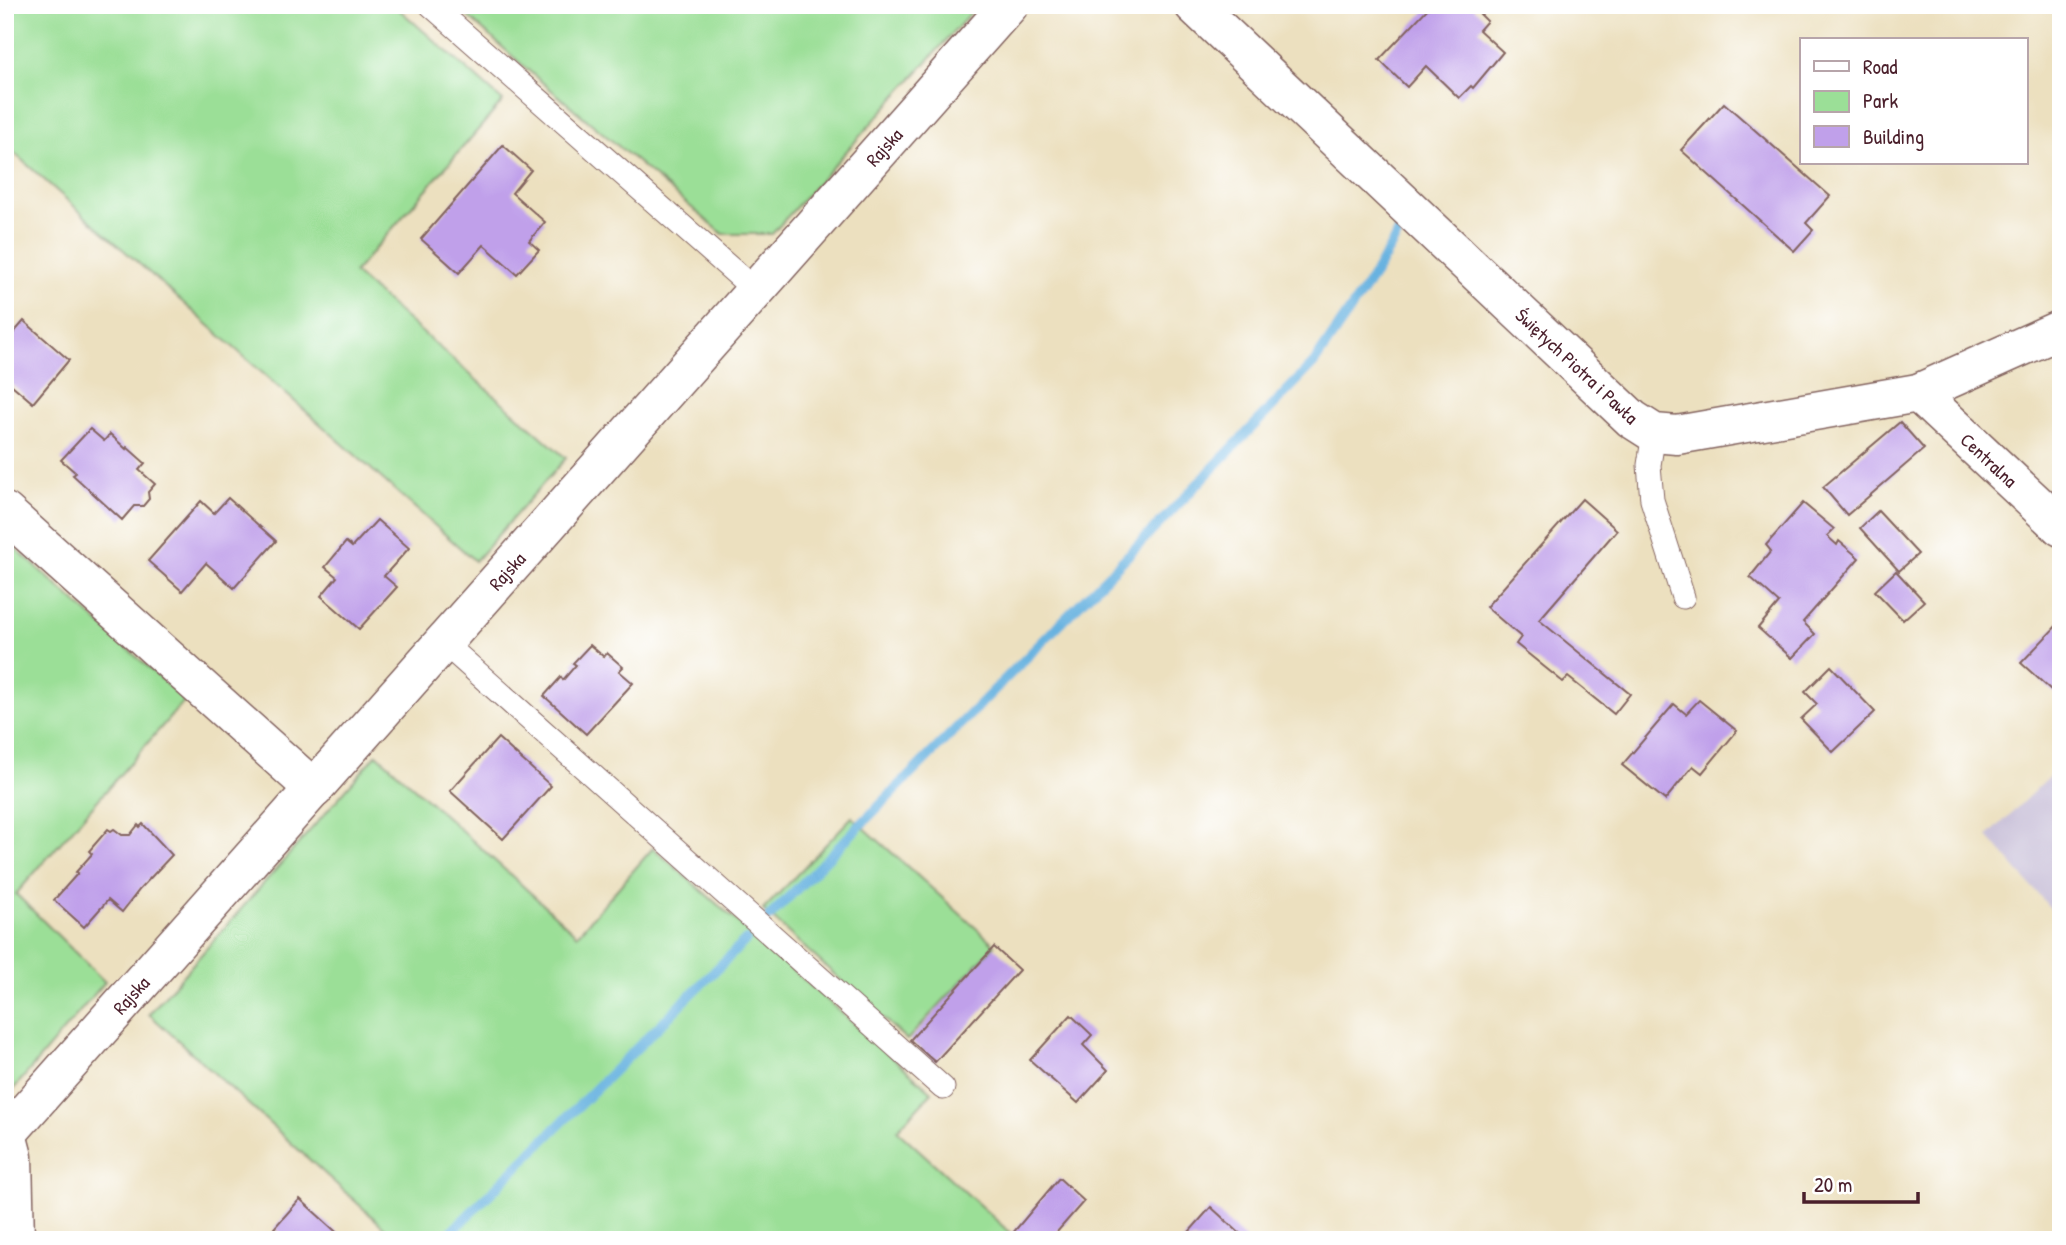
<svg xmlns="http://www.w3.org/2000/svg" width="2066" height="1245" viewBox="0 0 2066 1245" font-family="'Patrick Hand',sans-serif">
	<rect width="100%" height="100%" fill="#fff"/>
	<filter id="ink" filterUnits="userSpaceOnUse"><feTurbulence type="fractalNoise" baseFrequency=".0143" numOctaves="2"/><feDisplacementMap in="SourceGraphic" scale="14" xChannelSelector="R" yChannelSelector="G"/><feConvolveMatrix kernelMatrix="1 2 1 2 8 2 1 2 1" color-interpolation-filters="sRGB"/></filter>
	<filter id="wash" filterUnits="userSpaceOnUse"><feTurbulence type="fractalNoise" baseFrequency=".00686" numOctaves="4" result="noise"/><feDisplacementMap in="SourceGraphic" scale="28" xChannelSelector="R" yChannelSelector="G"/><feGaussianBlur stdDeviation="1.57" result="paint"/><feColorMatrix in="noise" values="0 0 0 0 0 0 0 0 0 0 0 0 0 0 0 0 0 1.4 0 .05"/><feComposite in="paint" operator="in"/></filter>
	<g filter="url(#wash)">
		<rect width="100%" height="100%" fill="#ece0bf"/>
		<!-- industrial -->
		<polygon fill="#c8bfd8" points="2061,765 2061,921 1988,836"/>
		<!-- green -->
		<g fill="#9bdf97" stroke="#727f61" stroke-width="2">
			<polygon points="5,5 394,5 503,101 354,273 566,458 475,561 5,145"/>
			<polygon points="455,5 978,5 772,234 723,234 537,78"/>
			<polygon points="5,539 185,700 16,894 105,982 5,1099"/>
			<polygon points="377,754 577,935 653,848 932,1092 897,1130 1018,1240 398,1240 149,1014"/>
			<polygon points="852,817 995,945 907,1040 763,910"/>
		</g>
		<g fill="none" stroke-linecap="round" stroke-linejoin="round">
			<!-- stream -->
			<g stroke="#68b2e0" stroke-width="10">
				<polyline points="769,917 1164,519 1314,363 1372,278 1402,227"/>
				<polyline points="443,1240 746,940"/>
			</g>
		</g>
		<g id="blocks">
			<!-- building -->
			<g fill="#c0a0ea">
				<polygon points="1431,5 1471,5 1487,21 1479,30 1503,52 1473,88 1471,86 1459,98 1426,66 1407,87 1379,60"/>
				<polygon points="1724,103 1830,196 1806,223 1813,230 1794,251 1681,150"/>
				<polygon points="503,145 531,170 512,193 545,222 529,241 539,250 517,274 484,245 459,273 421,239"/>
				<polygon points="24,321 69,360 33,403 5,379 5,331 11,336"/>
				<polygon points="1900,422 1924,449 1847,515 1823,487"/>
				<polygon points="90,429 104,441 110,434 126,449 127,447 145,463 139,470 155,484 148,492 149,499 143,506 134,506 122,520 73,475 76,473 61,460"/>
				<polygon points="228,498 276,541 234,588 206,563 182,591 148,561 201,501 214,513"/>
				<polygon points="1582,499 1617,530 1539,620 1630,694 1614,714 1568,677 1563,682 1516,644 1521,637 1486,607"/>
				<polygon points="1803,503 1834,529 1827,536 1837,545 1839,541 1859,558 1803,622 1815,634 1792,658 1758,628 1779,603 1750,577 1771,551 1766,545"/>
				<polygon points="1878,511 1918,554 1899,571 1860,528"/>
				<polygon points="377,520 409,548 384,576 397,587 359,629 321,596 337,577 325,567 346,542 352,547"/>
				<polygon points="1896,571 1924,601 1903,620 1875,591"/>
				<polygon points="2061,621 2061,699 2021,663"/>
				<polygon points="590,645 604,657 607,653 623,667 619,671 633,683 586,734 544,696 561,677 563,680 576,665 573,663"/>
				<polygon points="1831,666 1875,712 1833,752 1801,719 1817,704 1805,692"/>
				<polygon points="1699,700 1737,731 1702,773 1693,766 1665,800 1622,765 1674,704 1686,714"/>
				<polygon points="498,738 551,786 503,839 450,791"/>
				<polygon points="143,824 172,855 140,889 122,912 108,900 84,927 54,900 78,873 76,872 92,854 89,851 108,829 111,831 114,829 122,835 130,835 138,825 140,827"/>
				<polygon points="994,947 1019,970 935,1062 910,1040"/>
				<polygon points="1071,1015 1092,1035 1083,1045 1108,1070 1078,1103 1030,1060"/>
				<polygon points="1059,1178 1084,1201 1050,1240 1018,1240 1012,1234"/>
				<polygon points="300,1199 345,1240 279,1240 283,1235 274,1228"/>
				<polygon points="1211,1207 1247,1240 1182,1240"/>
			</g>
		</g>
	</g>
	<g filter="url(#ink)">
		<use href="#blocks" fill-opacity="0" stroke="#83635f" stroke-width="2"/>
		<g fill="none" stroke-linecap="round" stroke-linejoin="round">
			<defs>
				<g id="lane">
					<polyline points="431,5 756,291"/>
					<polyline points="1654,433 1649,465 1652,500 1683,597"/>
					<polyline points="443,642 943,1088"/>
				</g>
				<g id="street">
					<polyline points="1194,5 1632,419 1654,433 1677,435 1918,393 2061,329"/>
					<polyline points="1918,393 2061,527"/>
					<polyline points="5,512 314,789"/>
					<polyline points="7,1134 13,1157 15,1240"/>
					<polyline points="5,1136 1009,5"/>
				</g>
			</defs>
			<!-- lane casing -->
			<use href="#lane" stroke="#83635f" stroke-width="25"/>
			<!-- street casing -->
			<use href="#street" stroke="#83635f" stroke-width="41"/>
			<!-- lane -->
			<use href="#lane" stroke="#fff" stroke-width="23"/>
			<!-- street -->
			<use href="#street" stroke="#fff" stroke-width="38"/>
		</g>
	</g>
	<g text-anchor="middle" stroke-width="6" stroke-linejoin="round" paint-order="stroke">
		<!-- street labels -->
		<g font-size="19" fill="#4a1f2b" stroke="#fff">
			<text transform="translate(884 147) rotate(-48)" y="7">Rajska</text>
			<text transform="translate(1577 366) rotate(43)" y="7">Świętych Piotra i Pawła</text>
			<text transform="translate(1989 460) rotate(43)" y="7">Centralna</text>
			<text transform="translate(507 571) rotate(-48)" y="7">Rajska</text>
			<text transform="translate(131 995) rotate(-48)" y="7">Rajska</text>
		</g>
	</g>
	<!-- margin -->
	<rect width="2066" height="1245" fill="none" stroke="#fff" stroke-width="28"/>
	<!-- legend -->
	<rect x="1800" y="38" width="228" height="126" fill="#ffffff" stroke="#b7a5aa" stroke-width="2"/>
	<rect x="1814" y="61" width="35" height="10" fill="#ffffff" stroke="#b7a5aa" stroke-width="2"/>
	<text x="1863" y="74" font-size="21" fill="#4a1f2b">Road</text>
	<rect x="1814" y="91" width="35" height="21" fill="#9bdf97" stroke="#b7a5aa" stroke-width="2"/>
	<text x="1863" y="108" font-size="21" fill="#4a1f2b">Park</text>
	<rect x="1814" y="126" width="35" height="21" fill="#c0a0ea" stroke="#b7a5aa" stroke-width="2"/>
	<text x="1863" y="144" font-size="21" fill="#4a1f2b">Building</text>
	<!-- scale -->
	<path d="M1804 1192v10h114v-10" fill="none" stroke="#4a1f2b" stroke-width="3.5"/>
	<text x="1814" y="1192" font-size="21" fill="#4a1f2b" stroke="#ffffff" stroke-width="5" paint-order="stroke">20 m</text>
</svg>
